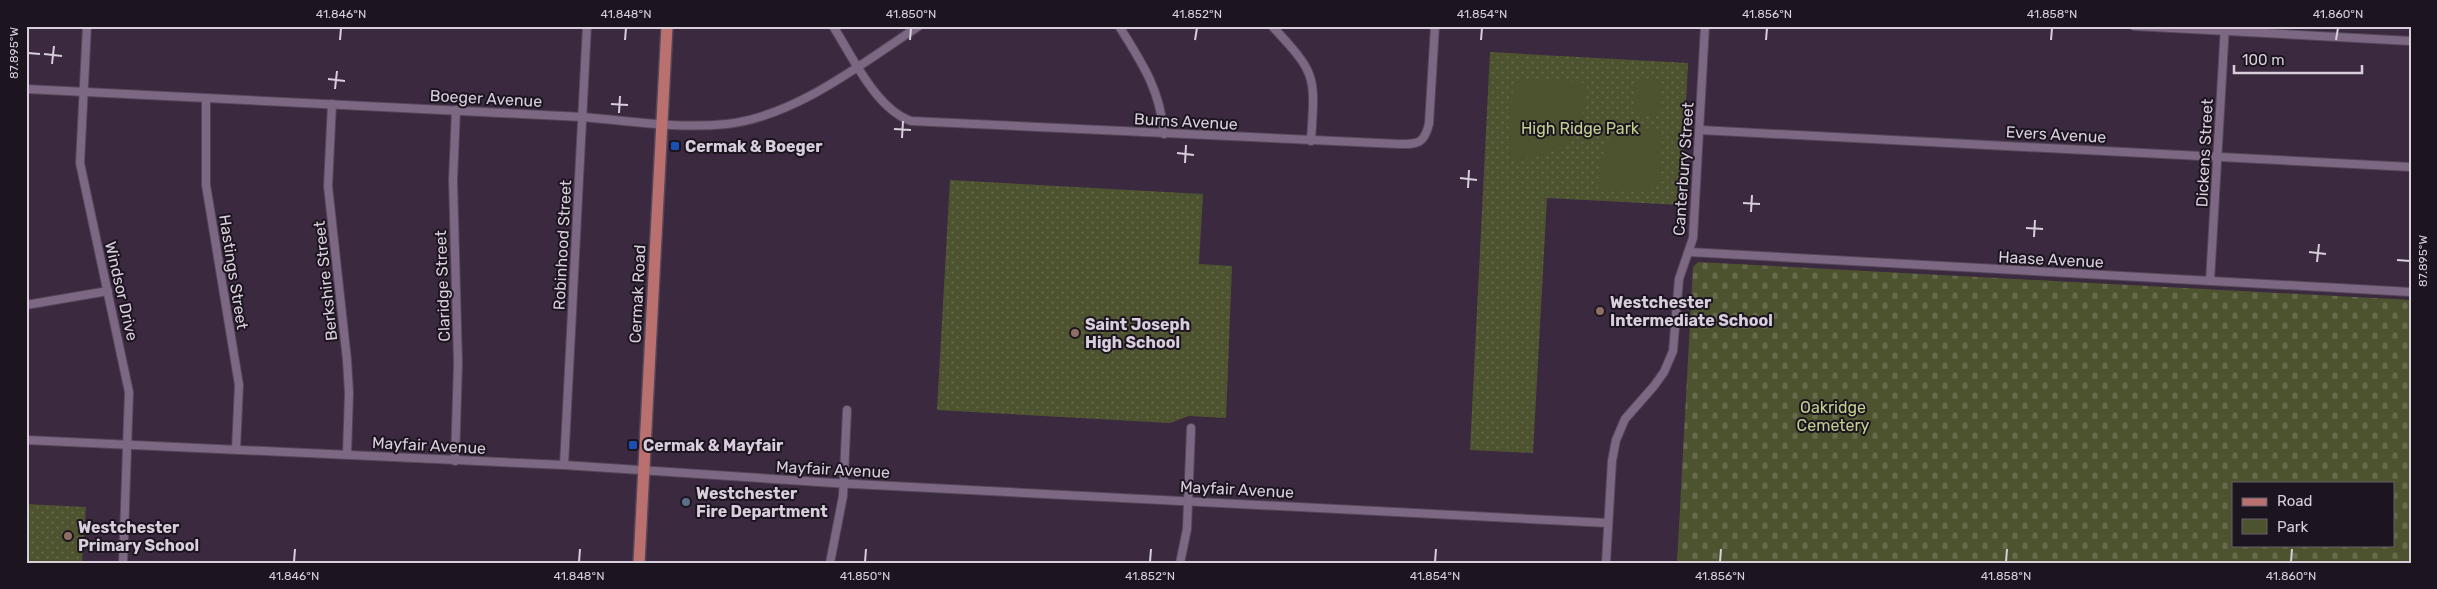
<svg xmlns="http://www.w3.org/2000/svg" width="2437" height="589" viewBox="0 0 2437 589" font-family="Rubik,sans-serif">
	<defs>
		<pattern id="green-dots" width="8" height="8" patternUnits="userSpaceOnUse" patternTransform="scale(1.25)"><rect width="8" height="8" fill="#4d532f"/><path d="M2 2h.1M6 6h.1" fill="none" stroke="#666b4d" stroke-width="1.8" stroke-linecap="round"/></pattern>
		<pattern id="cemetery-stones" width="16" height="16" patternUnits="userSpaceOnUse" patternTransform="scale(1.25)"><rect width="16" height="16" fill="#4d532f"/><path d="M2 7V4a2 2 0 0 1 4 0v3zM10 15v-3a2 2 0 0 1 4 0v3z" fill="#666b4d"/></pattern>
	</defs>
	<rect width="100%" height="100%" fill="#3a293f"/>
	<!-- green -->
	<g fill="url(#green-dots)">
		<polygon points="1490,52 1688,63 1681,205 1547,198 1533,453 1470,450"/>
		<polygon points="950,180 1203,194 1199,264 1232,266 1226,418 1189,416 1170,423 937,410"/>
		<polygon points="26,504 86,507 82,563 26,563"/>
	</g>
	<!-- cemetery -->
	<path fill="url(#cemetery-stones)" fill-rule="evenodd" d="M1698 262 2411 300V563H1677L1693 267ZM2233 483H2393V545H2233Z"/>
	<!-- pitch -->
	<g fill="#4d532f">
		<polygon points="1644,78 1657,79 1662,83 1661,110 1657,115 1640,114 1634,111 1635,84 1638,80"/>
		<path d="M1526 80 1587 83C1585 135 1562 160 1509 159L1512 94 1518 82Z"/>
		<path d="M1626 131 1662 132 1659 180 1653 190 1646 192 1598 190C1599 168 1600 138 1626 131Z"/>
	</g>
	<g fill="none" stroke-linecap="round" stroke-linejoin="round">
		<defs>
			<g id="street">
				<polyline points="87,26 80,163 129,392 123,563"/>
				<path d="M833 26C852 56 876 109 911 121L1399 144C1418 144 1424 144 1429 124L1435 26"/>
				<path d="M1119 26C1142 63 1160 89 1164 134"/>
				<path d="M1272 26C1318 75 1315 76 1311 141"/>
				<polyline points="2134,26 2411,41"/>
				<path d="M26 89 582 117C629 121 679 129 727 124 796 116 861 64 919 26"/>
				<polyline points="206,99 206,185 239,385 236,449"/>
				<polyline points="332,104 328,186 347,360 349,393 347,454"/>
				<polyline points="1700,130 2411,167"/>
				<polyline points="1689,252 2411,292"/>
				<polyline points="2210,281 2225,26"/>
				<polyline points="26,305 108,291"/>
				<polyline points="26,440 564,465 834,483 1608,523"/>
				<polyline points="455,461 458,363 453,180 456,110"/>
				<polyline points="564,465 587,26"/>
				<polyline points="830,563 843,496 847,410"/>
				<polyline points="1180,563 1187,529 1191,428"/>
				<polyline points="1606,563 1612,461 1616,440 1625,419 1654,386 1664,372 1673,351 1679,279 1693,238 1705,26"/>
			</g>
			<polyline id="primary" points="639,563 667,26"/>
		</defs>
		<!-- street casing -->
		<use href="#street" stroke="#544659" stroke-width="10"/>
		<!-- primary casing -->
		<use href="#primary" stroke="#544659" stroke-width="14"/>
		<!-- street -->
		<use href="#street" stroke="#7c6882" stroke-width="8"/>
		<!-- primary -->
		<use href="#primary" stroke="#ba706f" stroke-width="11"/>
	</g>
	<!-- ticks -->
	<path fill="none" stroke="#d8cedc" stroke-width="2" d="M340 40 341 28M625 40 626 28M910 40 911 28M1195 40 1197 28M1481 40 1482 28M1766 40 1767 28M2051 40 2052 28M2336 40 2338 28M28 53 40 54M44 54 62 56M52 64 54 46M328 79 345 81M335 89 337 71M611 104 628 105M619 113 620 96M894 129 911 130M902 138 903 121M1177 153 1194 155M1185 163 1186 145M1460 178 1477 180M1468 188 1469 170M1743 203 1760 204M1751 212 1752 195M2026 228 2043 229M2034 237 2035 220M2309 252 2326 254M2397 260 2410 261M2317 262 2319 244M294 562 295 549M579 562 580 549M865 562 866 549M1150 562 1151 549M1435 562 1436 549M1720 562 1721 549M2006 562 2007 549M2291 562 2292 549"/>
	<!-- markers -->
	<g fill="#1a4fb4" stroke="#1c151f" stroke-width="2">
		<rect x="670" y="141" width="10" height="10" rx="2.5"/>
		<rect x="628" y="440" width="10" height="10" rx="2.5"/>
	</g>
	<g fill="#8d6e63" stroke="#1c151f" stroke-width="2">
		<circle cx="1600" cy="311" r="5"/>
		<circle cx="1075" cy="333" r="5"/>
		<circle cx="68" cy="536" r="5"/>
	</g>
	<circle fill="#5c6f8a" stroke="#1c151f" stroke-width="2" cx="686" cy="502" r="5"/>
	<g text-anchor="middle" stroke-width="4" stroke-linejoin="round" paint-order="stroke">
		<!-- street labels -->
		<g font-size="16" fill="#d8cedc" stroke="#1c151f">
			<text transform="translate(486 98) rotate(3)" y="6">Boeger Avenue</text>
			<text transform="translate(1186 121) rotate(3)" y="6">Burns Avenue</text>
			<text transform="translate(2056 134) rotate(3)" y="6">Evers Avenue</text>
			<text transform="translate(2204 153) rotate(-87)" y="6">Dickens Street</text>
			<text transform="translate(1683 169) rotate(-86)" y="6">Canterbury Street</text>
			<text transform="translate(562 245) rotate(-87)" y="6">Robinhood Street</text>
			<text transform="translate(2051 259) rotate(3)" y="6">Haase Avenue</text>
			<text transform="translate(234 272) rotate(81)" y="6">Hastings Street</text>
			<text transform="translate(325 281) rotate(-96)" y="6">Berkshire Street</text>
			<text transform="translate(442 286) rotate(-92)" y="6">Claridge Street</text>
			<text transform="translate(122 291) rotate(77)" y="6">Windsor Drive</text>
			<text transform="translate(637 294) rotate(-87)" y="6">Cermak Road</text>
			<text transform="translate(429 445) rotate(3)" y="6">Mayfair Avenue</text>
			<text transform="translate(833 469) rotate(3)" y="6">Mayfair Avenue</text>
			<text transform="translate(1237 489) rotate(3)" y="6">Mayfair Avenue</text>
		</g>
		<!-- park labels -->
		<g font-size="16" fill="#c3cf8f" stroke="#1c151f">
			<text x="1580" y="134">High Ridge Park</text>
			<text x="1833" y="413">Oakridge<tspan x="1833" dy="18">Cemetery</tspan></text>
		</g>
		<!-- poi labels -->
		<g font-size="16" font-weight="bold" fill="#d8cedc" stroke="#1c151f" text-anchor="start">
			<text x="685" y="152">Cermak &amp; Boeger</text>
			<text x="1610" y="308">Westchester<tspan x="1610" dy="18">Intermediate School</tspan></text>
			<text x="1085" y="330">Saint Joseph<tspan x="1085" dy="18">High School</tspan></text>
			<text x="643" y="451">Cermak &amp; Mayfair</text>
			<text x="696" y="499">Westchester<tspan x="696" dy="18">Fire Department</tspan></text>
			<text x="78" y="533">Westchester<tspan x="78" dy="18">Primary School</tspan></text>
		</g>
	</g>
	<!-- border -->
	<rect width="2437" height="589" fill="none" stroke="#1c151f" stroke-width="55"/>
	<!-- legend -->
	<rect x="2232" y="482" width="162" height="65" fill="#1c151f" stroke="#675f6b"/>
	<rect x="2242" y="498" width="25" height="8" fill="#ba706f" stroke="#675f6b"/>
	<text x="2277" y="506" font-size="15" fill="#d8cedc">Road</text>
	<rect x="2242" y="519" width="25" height="15" fill="#4d532f" stroke="#675f6b"/>
	<text x="2277" y="532" font-size="15" fill="#d8cedc">Park</text>
	<!-- scale -->
	<path d="M2234 65v8h128v-8" fill="none" stroke="#d8cedc" stroke-width="2.5"/>
	<text x="2242" y="65" font-size="15" fill="#d8cedc" stroke="#1c151f" stroke-width="4" paint-order="stroke">100 m</text>
	<rect x="28" y="28" width="2382" height="534" fill="none" stroke="#d8cedc" stroke-width="2"/>
	<g font-size="12" text-anchor="middle" fill="#d8cedc">
		<text x="341" y="18">41.846°N</text>
		<text x="626" y="18">41.848°N</text>
		<text x="911" y="18">41.850°N</text>
		<text x="1197" y="18">41.852°N</text>
		<text x="1482" y="18">41.854°N</text>
		<text x="1767" y="18">41.856°N</text>
		<text x="2052" y="18">41.858°N</text>
		<text x="2338" y="18">41.860°N</text>
		<text transform="translate(14 53) rotate(-90)" y="4">87.895°W</text>
		<text transform="translate(2423 261) rotate(-90)" y="4">87.895°W</text>
		<text x="294" y="580">41.846°N</text>
		<text x="579" y="580">41.848°N</text>
		<text x="865" y="580">41.850°N</text>
		<text x="1150" y="580">41.852°N</text>
		<text x="1435" y="580">41.854°N</text>
		<text x="1720" y="580">41.856°N</text>
		<text x="2006" y="580">41.858°N</text>
		<text x="2291" y="580">41.860°N</text>
	</g>
</svg>
